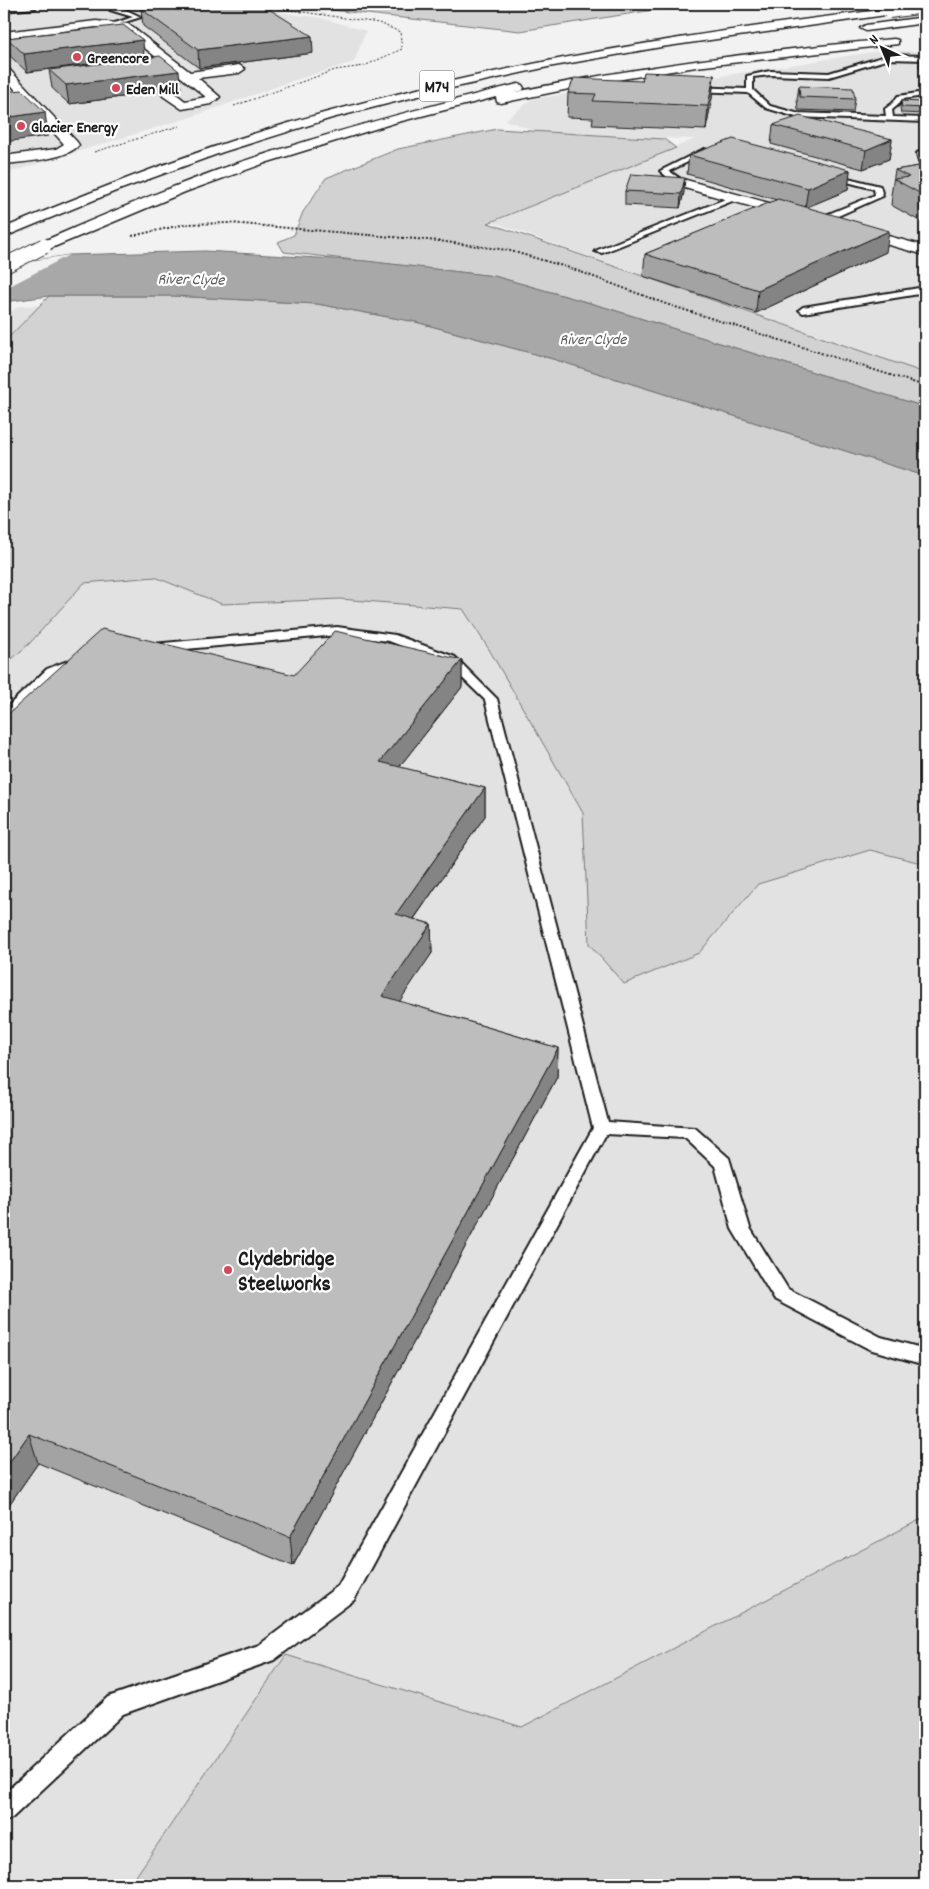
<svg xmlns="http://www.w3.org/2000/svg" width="929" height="1889" viewBox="0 0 929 1889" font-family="Dekko,sans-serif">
	<rect width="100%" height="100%" fill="#f2f2f2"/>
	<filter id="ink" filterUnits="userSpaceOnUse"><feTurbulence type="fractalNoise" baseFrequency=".02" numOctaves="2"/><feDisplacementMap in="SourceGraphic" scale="10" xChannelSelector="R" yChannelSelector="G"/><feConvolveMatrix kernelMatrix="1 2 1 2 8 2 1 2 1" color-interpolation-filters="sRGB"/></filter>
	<g filter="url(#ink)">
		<!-- built -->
		<g fill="#e2e2e2">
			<polygon points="4,4 216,4 321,18 366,31 354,62 295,80 191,117 4,174"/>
			<polygon points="885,50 925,52 925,374 773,323 493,222 695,139 547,135 505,120 532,99 628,85 677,83"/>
			<polygon points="168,302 925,486 925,1885 4,1885 4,316 19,306"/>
		</g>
		<!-- green -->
		<g fill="#d2d2d2" stroke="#777">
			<polygon points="277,4 711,4 666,8 520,31"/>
			<polygon points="497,129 664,139 676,148 488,223 925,373 925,407 604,307 494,276 284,252 278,242 294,235 303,212 326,178 398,149"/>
			<polygon points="49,296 174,296 317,304 416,322 553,359 925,476 925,864 870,850 758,884 699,953 624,984 589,944 583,813 490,651 463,609 340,599 222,604 155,577 84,583 30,643 4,666 4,339 9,337"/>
			<polygon points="925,1517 925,1885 130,1885 286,1655 522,1727"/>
		</g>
		<!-- water -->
		<polygon fill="#a8a8a8" stroke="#707070" points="205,251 366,261 494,276 604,307 925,407 925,476 553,359 416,322 317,304 174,296 49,296 4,302 4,265 69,255"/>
		<!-- pier -->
		<polygon fill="#f2f2f2" points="69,255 4,289 4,265"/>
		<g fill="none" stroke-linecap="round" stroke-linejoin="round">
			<defs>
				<g id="lane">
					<polygon points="33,5 35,8 4,11 4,7"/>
					<polygon points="112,7 124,9 141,17 115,25 115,23 133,17 110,10"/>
					<polygon points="889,55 925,56 925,60 889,59 829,77 770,75 753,77 753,90 770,106 796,113 886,116 885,109 893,103 898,96 925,92 925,96 902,99 898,105 892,110 893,117 925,118 925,122 796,117 766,108 748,93 693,91 690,89 693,87 747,89 747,76 770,71 829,73"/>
					<polygon points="704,149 711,151 669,171 682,180 682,184 676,184 660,171"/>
					<polygon points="925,149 925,163 919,162 917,153"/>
					<polygon points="828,173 880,186 883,196 822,223 816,223 816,219 875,195 874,189 828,177"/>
					<polygon points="733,196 740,198 602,253 595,251"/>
					<polygon points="925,287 925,293 803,313 799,310 803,307"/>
					<polygon points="337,627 395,635 455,657 497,699 608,1122 695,1128 729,1158 750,1228 788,1289 881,1337 925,1349 925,1365 869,1349 774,1299 732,1229 715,1166 685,1138 606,1134 354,1600 274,1660 123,1714 12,1818 4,1822 4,1794 108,1697 259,1645 338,1586 593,1128 485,700 447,663 389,641 337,635 153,652 147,648 153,644"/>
					<polygon points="75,658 79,659 81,662 79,665 55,675 9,720 4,721 4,710 47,669"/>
				</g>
				<g id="street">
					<polygon points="96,21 128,24 190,72 239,65 245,69 239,73 198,78 220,97 211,104 182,109 163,96 161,93 163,90 171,90 185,101 206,97 121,29 96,27 4,38 4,32"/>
					<path d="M4 66 8 68 77 142 79 145C66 160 23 162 4 164V156L56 149 64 144 4 77Z"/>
					<polygon points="679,178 805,213 807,216 800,220 674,185 672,182"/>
					<polygon points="851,226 925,246 925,255 846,233 844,230 846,227"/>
				</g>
				<g id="highway">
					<path d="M889 9 893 10V14L661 47 548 67 438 91 332 118 223 152 116 191 4 237V228C109 184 214 143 324 113 509 62 698 32 889 9Z"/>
					<polygon points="925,17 925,23 866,31 860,28 866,25"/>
					<path d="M894 39 898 40V44L696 67 598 83 501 103 497 102 496 97 394 123 268 162 185 192 49 249 44 250 37 246 39 243C97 218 155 193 215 171 314 136 416 109 518 84L522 85 524 88 522 91 515 92C640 66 767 50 894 39Z"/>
				</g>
			</defs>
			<!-- lane casing -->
			<use href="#lane" stroke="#1c1c1c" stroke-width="4"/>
			<!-- street casing -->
			<use href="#street" stroke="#1c1c1c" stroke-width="3"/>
			<!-- highway casing -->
			<use href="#highway" stroke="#1c1c1c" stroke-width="3"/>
			<!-- path-far1 -->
			<g stroke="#1c1c1c" stroke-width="1" stroke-dasharray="2 2" stroke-linecap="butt">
				<polyline points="596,4 606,6 645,4"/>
				<polyline points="234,106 335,70 364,66 402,49 400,32 379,23 262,6"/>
				<polyline points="94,152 179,126"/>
			</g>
			<!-- path -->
			<polyline stroke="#1c1c1c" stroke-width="2" stroke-dasharray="2 2" stroke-linecap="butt" points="132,236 186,224 230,223 439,241 507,250 570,268 666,304 925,386"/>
			<!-- lane -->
			<use href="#lane" fill="#fff" fill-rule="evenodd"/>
			<!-- street -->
			<use href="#street" fill="#fff" fill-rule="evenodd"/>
			<!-- highway -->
			<use href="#highway" fill="#fff" fill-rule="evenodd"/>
			<defs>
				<polyline id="highway-bridge-far1" points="889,12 925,7"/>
				<polyline id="highway-bridge" points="4,266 44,246"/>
			</defs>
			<!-- highway-bridge-far1 casing -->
			<use href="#highway-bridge-far1" stroke="#1c1c1c" stroke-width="14" stroke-linecap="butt"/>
			<!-- highway-bridge casing -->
			<use href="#highway-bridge" stroke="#1c1c1c" stroke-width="17" stroke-linecap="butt"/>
			<!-- highway-bridge-far1 -->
			<use href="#highway-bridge-far1" stroke="#fff" stroke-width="12"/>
			<!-- highway-bridge -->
			<use href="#highway-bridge" stroke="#fff" stroke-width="15"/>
		</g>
		<!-- wall -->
		<g fill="#a3a3a3" stroke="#1c1c1c">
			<polygon points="141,9 313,53 199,68 143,26"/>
			<polygon points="7,38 144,57 27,72 10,56"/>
			<polygon points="921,53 925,53 925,81 919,66"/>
			<polygon points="49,70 181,89 69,104 52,88"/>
			<polygon points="714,75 712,98 706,130 592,125 593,118 567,117 568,93 642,81"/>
			<polygon points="799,86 855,99 853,112 798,110 797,99"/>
			<polygon points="901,101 925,106 924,114 901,113 900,107"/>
			<polygon points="773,125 892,139 889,159 863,169 771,144"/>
			<polygon points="689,155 850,170 848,190 807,207 886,252 756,313 643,276 645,254 777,200 687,174"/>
			<polygon points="925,165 925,224 891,205 892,196 891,195 895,170"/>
			<polygon points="625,191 684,192 680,208 625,205"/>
			<polygon points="462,660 462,687 399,767 485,788 485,816 414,919 431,924 432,953 399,1001 558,1048 557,1077 293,1566 38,1463 4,1512 4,718"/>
		</g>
		<!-- shaded-wall -->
		<g fill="#848484" stroke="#1c1c1c">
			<polygon points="4,18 5,29 4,29"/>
			<polygon points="312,36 313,53 199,68 198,50"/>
			<polygon points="143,40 144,57 27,72 24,54"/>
			<polygon points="179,71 181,89 69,104 66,85"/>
			<polygon points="714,75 712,98 706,130 708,106"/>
			<polygon points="45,112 48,136 4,142 4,118"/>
			<polygon points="892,139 889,159 863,169 866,150"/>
			<polygon points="850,170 848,190 805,208 808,188"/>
			<polygon points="685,178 684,192 680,208 681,194"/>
			<polygon points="889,231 886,252 756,313 758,290"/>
			<polygon points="462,660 462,687 381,790 380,762"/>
			<polygon points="485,788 485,816 397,943 396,914"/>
			<polygon points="431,924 432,953 383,1026 382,996"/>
			<polygon points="558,1048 557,1077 293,1566 290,1537"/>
			<polygon points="29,1434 38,1463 4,1512 4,1470"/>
		</g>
		<!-- building -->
		<g fill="#bdbdbd" stroke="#1c1c1c">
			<polygon points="190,4 261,4 312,36 198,50 141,9"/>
			<polygon points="123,25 143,40 24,54 7,38"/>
			<polygon points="921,53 925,53 925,64"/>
			<polygon points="160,56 179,71 66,85 49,70"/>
			<polygon points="644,72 714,75 708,106 593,101 596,94 568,93 574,78 642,81"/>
			<polygon points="799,86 853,88 855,99 800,97"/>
			<polygon points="22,90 45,112 4,118 4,92"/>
			<polygon points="901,101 924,102 925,108 902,107"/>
			<polygon points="800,116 892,139 866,150 773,125"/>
			<polygon points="733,139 850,170 808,188 689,155"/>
			<polygon points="925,165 925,196 894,179 909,177 895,170"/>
			<polygon points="631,174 685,178 681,194 625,191"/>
			<polygon points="778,199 889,231 758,290 645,254"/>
			<polygon points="102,629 294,675 335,631 462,660 380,762 485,788 396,914 431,924 382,996 558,1048 290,1537 29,1434 4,1470 4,718"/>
		</g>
	</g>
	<!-- markers -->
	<g fill="#d1495b" stroke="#fff" stroke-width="2">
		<circle cx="77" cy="57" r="5"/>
		<circle cx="116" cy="88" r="5"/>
		<circle cx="21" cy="126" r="5"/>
		<circle cx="228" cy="1270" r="5"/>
	</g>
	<g text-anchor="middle" stroke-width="4.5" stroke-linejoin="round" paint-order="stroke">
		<!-- far-poi labels -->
		<g font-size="16" font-weight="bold" fill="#1c1c1c" stroke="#fff" text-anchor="start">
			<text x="87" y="63">Greencore</text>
			<text x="126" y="94">Eden Mill</text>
			<text x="31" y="132">Glacier Energy</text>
		</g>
		<!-- far-water labels -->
		<g font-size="16" font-style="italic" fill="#5b5b5b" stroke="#fff">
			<text transform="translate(191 278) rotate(1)" y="6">River Clyde</text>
			<text x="593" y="344">River Clyde</text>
		</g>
		<!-- shield labels -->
		<rect fill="#fff" stroke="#606060" stroke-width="1" x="419.5" y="70.5" width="35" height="31" rx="4"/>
		<g font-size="18" font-weight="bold" fill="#1c1c1c">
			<text x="437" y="92">M74</text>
		</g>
		<!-- near-poi labels -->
		<g font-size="22" font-weight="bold" fill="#1c1c1c" stroke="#fff" text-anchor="start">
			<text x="238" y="1265">Clydebridge<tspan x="238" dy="25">Steelworks</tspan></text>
		</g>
	</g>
	<!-- margin -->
	<rect width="929" height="1889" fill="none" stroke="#fff" stroke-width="20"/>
	<rect x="10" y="10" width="909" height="1869" fill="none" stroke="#1c1c1c" stroke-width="2" filter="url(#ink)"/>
	<!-- north arrow -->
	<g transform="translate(882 48) rotate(316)" stroke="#ffffff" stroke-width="4" paint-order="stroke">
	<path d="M0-4L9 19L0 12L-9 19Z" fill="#1c1c1c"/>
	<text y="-8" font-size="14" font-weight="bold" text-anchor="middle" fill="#1c1c1c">N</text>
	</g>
</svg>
